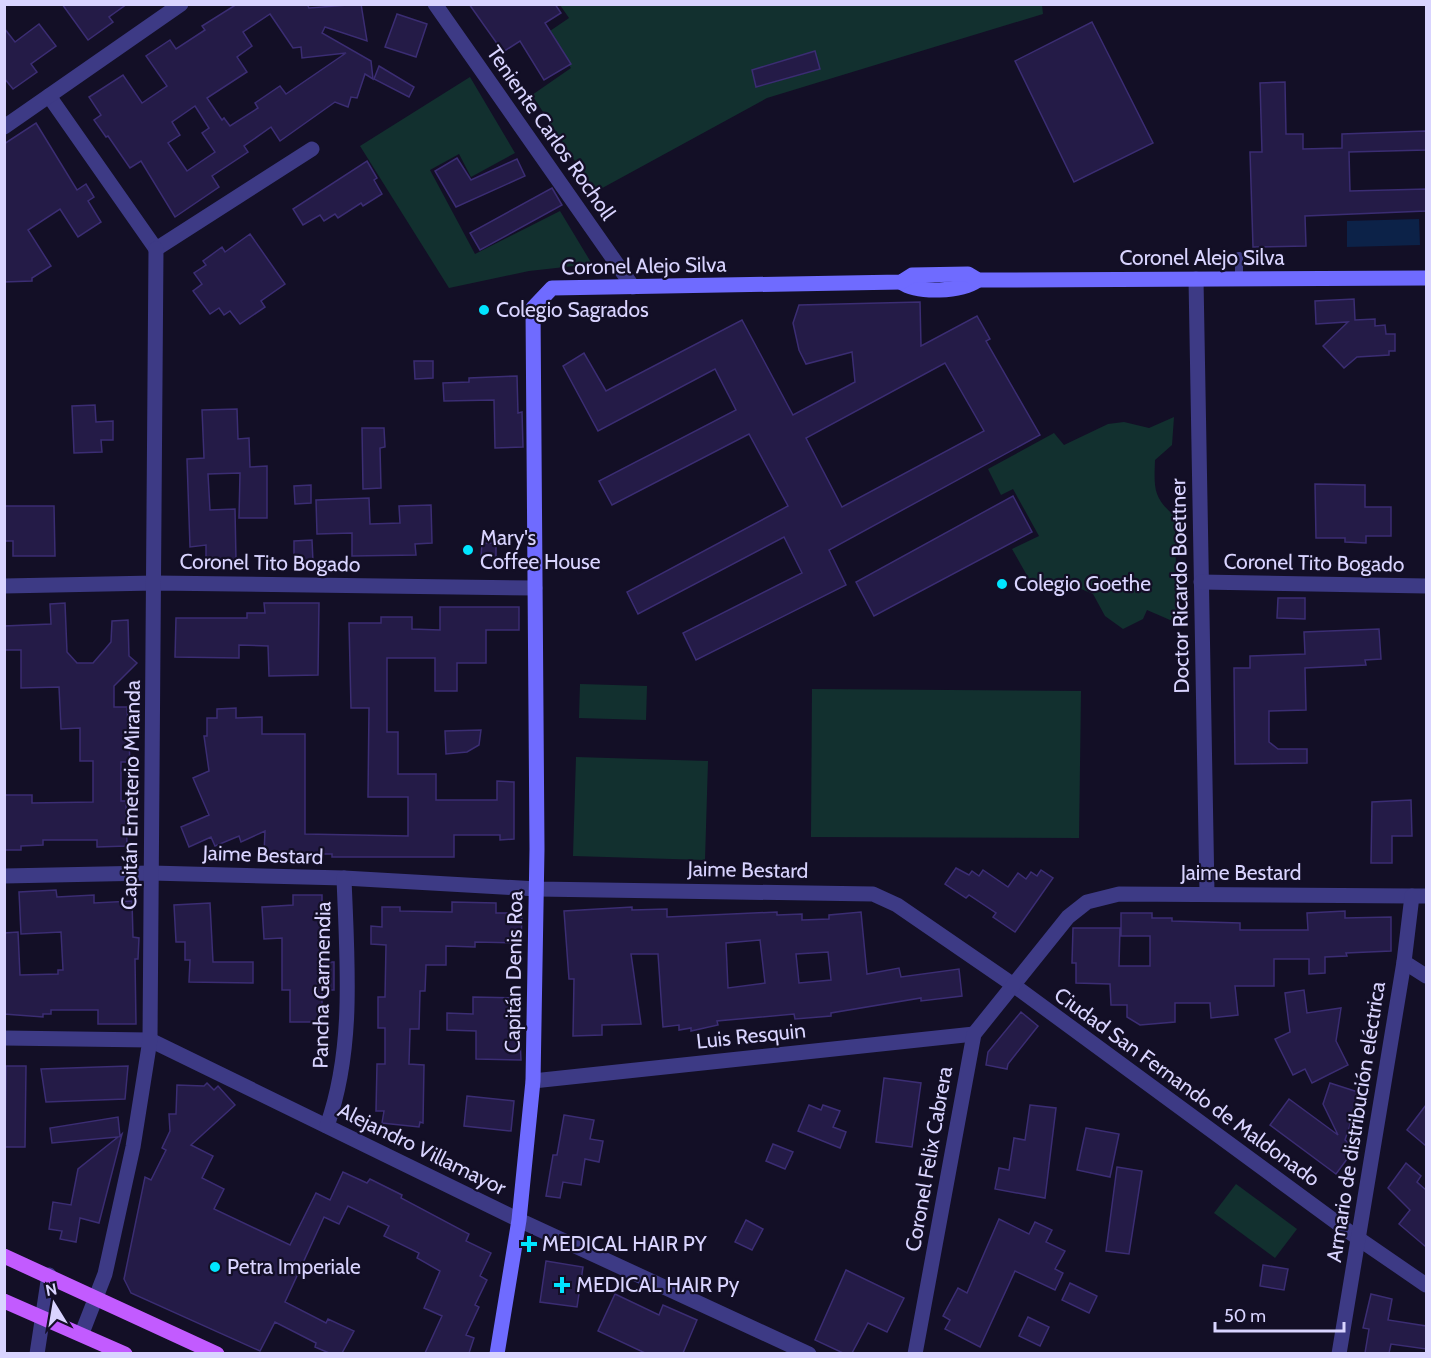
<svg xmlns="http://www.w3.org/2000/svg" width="1431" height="1358" viewBox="0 0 1431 1358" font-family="Cabin,sans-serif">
	<rect width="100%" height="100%" fill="#130f26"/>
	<!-- green -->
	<g fill="#12302f" fill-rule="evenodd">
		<path d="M560 5H1042L1043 14 767 98 595 192 532 95 571 68 547 33 569 18ZM814 52 820 69 756 87 752 70Z"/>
		<polygon points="470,77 515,153 471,177 459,154 430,170 475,254 560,211 592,264 529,271 449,288 360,146"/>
		<path d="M1174 417 1172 445 1155 460C1154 488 1153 498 1175 516L1177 623 1147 610 1143 619 1123 629 1105 616 1093 594 1067 583 1029 579 1012 549 1039 536 1013 489 1001 495 988 469 1054 433 1064 445 1108 424 1124 422 1149 428Z"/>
		<polygon points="580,684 647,686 646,720 579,718"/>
		<polygon points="812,689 1081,691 1079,838 811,837"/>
		<polygon points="576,757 708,761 705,860 573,856"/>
		<polygon points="1236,1184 1297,1229 1275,1258 1214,1213"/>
	</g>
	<!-- water -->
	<polygon fill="#0c2248" points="1419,219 1420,245 1347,247 1347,221"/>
	<!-- building -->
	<g fill="#241b47" stroke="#3b2d73" stroke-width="1.5" fill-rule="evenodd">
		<polygon points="62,4 127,4 109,17 113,22 88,40"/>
		<path d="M237 4H307L309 8 361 4 367 41 325 27 322 33 371 61 373 79 365 74 357 98 351 97 348 107 335 102 280 141 271 127 244 146 248 152 212 176 219 187 175 217 141 161 130 168 108 136 106 137 94 120 101 115 89 97 123 75 142 103 167 86 146 56 170 40 176 49 205 30 202 26ZM270 14 293 48 301 47 302 58 346 53 286 94 280 86 255 103 258 108 230 126 224 118 222 120 207 98 247 72 237 57 252 46 243 32ZM195 106 209 128 202 133 215 152 187 171 168 143 180 135 172 122Z"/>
		<polygon points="469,4 555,4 561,13 545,23 571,64 544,80 520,41 503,52"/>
		<polygon points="397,14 427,24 416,57 385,47"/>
		<polygon points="1092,22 1153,143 1074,182 1015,61"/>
		<polygon points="39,24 56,46 31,64 37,72 13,89 4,78 4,28 15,42"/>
		<polygon points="815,51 820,69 756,87 752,70"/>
		<polygon points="379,66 414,87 409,97 374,79"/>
		<polygon points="1285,82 1286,134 1303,134 1303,149 1342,148 1342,134 1426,131 1426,150 1349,152 1350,191 1426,189 1426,211 1305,216 1306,246 1253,247 1250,152 1262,152 1260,83"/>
		<polygon points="36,123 77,190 86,184 94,197 88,201 101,222 78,237 60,209 28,230 51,266 32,278 32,281 4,282 4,144"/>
		<polygon points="457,158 471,180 517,159 525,176 456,207 435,171"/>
		<polygon points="367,161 377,178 374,180 382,194 363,206 361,203 338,218 335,214 324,221 320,215 303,225 293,209"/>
		<polygon points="552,188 562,205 480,250 470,233"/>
		<polygon points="250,234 285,284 261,301 265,307 240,324 230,311 224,315 219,308 210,314 193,291 202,284 194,273 206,265 203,261 222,247 225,252"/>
		<polygon points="1354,299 1355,320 1375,319 1375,326 1385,325 1386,334 1395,334 1395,351 1389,351 1389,355 1357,357 1344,368 1323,346 1348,322 1316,324 1315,301"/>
		<path d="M920 302 921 346 977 316 990 339 986 341 1040 435 829 550 846 585 696 660 683 633 802 573 784 537 638 614 627 592 788 506 749 434 612 505 599 481 736 410 715 369 598 431 563 366 584 353 606 391 742 320 793 415 855 382 852 352 806 364 799 350 793 323 799 305ZM945 363 984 431 842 507 806 438Z"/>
		<polygon points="414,361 433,361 433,378 415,379"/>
		<polygon points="517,376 518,413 522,412 523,447 495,448 494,400 444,401 443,383 469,382 469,378"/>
		<polygon points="95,405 96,422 113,421 113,440 101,440 102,452 74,453 72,406"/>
		<polygon points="237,409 238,439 249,438 250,467 267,466 267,518 239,518 240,473 208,474 210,510 235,509 236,560 206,560 206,545 190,547 187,459 204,458 202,410"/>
		<polygon points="362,428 384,428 385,447 380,448 381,488 363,489"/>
		<polygon points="1315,484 1365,485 1365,507 1391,507 1391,536 1366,536 1366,543 1345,542 1345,538 1316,538"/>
		<polygon points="311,485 311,503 295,504 294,486"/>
		<polygon points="1013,496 1032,532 874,616 856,582"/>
		<polygon points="369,498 370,524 400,523 399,506 431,505 432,543 415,544 416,555 352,556 352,533 317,534 316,500"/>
		<polygon points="4,506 54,506 55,556 13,556 13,541 4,541"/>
		<polygon points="312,540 313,562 294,563 294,541"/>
		<polygon points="482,543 496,543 496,558 481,557"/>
		<polygon points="1278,598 1305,598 1305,619 1277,618"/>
		<polygon points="65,603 67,652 77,663 93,663 106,648 111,642 112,621 128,620 129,656 137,663 114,686 114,707 127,707 130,762 121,762 121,801 126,801 127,846 97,847 97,840 43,840 43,845 21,846 21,850 4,850 4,795 32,795 32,803 93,802 93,761 80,761 80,728 61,729 59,687 21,688 21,650 4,650 4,626 51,624 50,604"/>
		<polygon points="264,603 319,603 318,675 269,676 268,646 239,645 239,658 175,657 176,618 247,618 247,613 265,613"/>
		<polygon points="440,607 519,607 519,630 486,630 486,663 457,663 457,691 435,691 435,658 387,658 387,732 398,732 398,774 436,774 436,800 497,800 497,781 514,782 514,839 500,840 500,835 454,835 454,857 332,857 332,854 264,854 265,831 241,842 239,836 215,846 211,837 189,847 181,827 209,815 193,778 209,771 204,736 207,736 207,718 217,718 217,709 236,708 236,718 262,717 262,734 305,734 305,834 408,836 408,797 368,797 369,708 351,708 349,623 381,623 381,617 412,617 412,629 440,630"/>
		<polygon points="1379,629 1381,659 1365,660 1366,665 1305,668 1306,710 1269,711 1269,742 1278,749 1307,749 1307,763 1235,764 1234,668 1250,668 1250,656 1305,654 1304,632"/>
		<polygon points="481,730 479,745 467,752 446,754 445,731"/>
		<polygon points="1411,800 1412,836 1392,836 1392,863 1371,863 1372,802"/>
		<polygon points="956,868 969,875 972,871 979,876 983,870 1008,887 1018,873 1026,879 1031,872 1037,876 1041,870 1053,878 1015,932 993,917 996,913 969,895 966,898 945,884"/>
		<polygon points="56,890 57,897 94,895 94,903 132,901 133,937 139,938 138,959 135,959 136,1024 98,1024 98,1010 51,1010 51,1014 43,1014 43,1017 4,1014 4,933 18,932 20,975 58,974 58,970 63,970 61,932 21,934 19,892"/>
		<polygon points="293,895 322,895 322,962 334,962 334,990 322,990 322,1022 290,1022 290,990 282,990 282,938 264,939 262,907 293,905"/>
		<polygon points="452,902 496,903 496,913 522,913 521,943 475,942 475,947 446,946 446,965 426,965 425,991 420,991 419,1029 410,1029 409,1064 424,1065 423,1123 420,1122 419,1127 382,1123 384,1111 376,1111 377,1064 385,1064 385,1028 378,1028 378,997 385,997 386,945 371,944 371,926 382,927 382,907 400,907 400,911 452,912"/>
		<polygon points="210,903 213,962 253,962 253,983 189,982 190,960 185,960 185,942 176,942 174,905"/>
		<path d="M632 907V910L667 909V917L777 912V915L802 914V920L829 919V915L861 912 867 974 899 968 901 977 959 969 962 996 921 1001V998L831 1013V1016L795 1019 794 1014 717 1021 718 1025 691 1031V1028L679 1030V1025L663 1027 658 954H631L641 1024 602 1025V1035L573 1036 574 979H569L564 911ZM760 940 765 983 728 988 726 943ZM828 952 831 980 799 983 796 954Z"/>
		<polygon points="1345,911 1345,918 1391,917 1391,951 1346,953 1347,956 1325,957 1325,973 1309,974 1309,959 1274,959 1274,986 1235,986 1238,1015 1211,1018 1210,1003 1175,1003 1175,1022 1140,1025 1127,1017 1127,1005 1111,1005 1110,984 1076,983 1076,963 1072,963 1073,928 1120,928 1119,966 1150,966 1150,936 1121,936 1121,913 1152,913 1152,918 1172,918 1172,921 1240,923 1240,930 1308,930 1307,913"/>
		<polygon points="1304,990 1307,1013 1341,1008 1336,1041 1348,1065 1312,1083 1305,1069 1293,1075 1275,1039 1290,1032 1285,993"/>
		<polygon points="473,997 518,998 521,1060 476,1059 476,1031 447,1030 447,1013 473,1014"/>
		<polygon points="1021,1012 1038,1026 1008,1064 1007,1069 986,1065 988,1052"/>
		<polygon points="6,1066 26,1066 25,1147 5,1147"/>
		<polygon points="128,1066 125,1099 46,1102 41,1069"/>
		<polygon points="884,1078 921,1083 912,1147 876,1142"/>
		<polygon points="207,1083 214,1090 218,1086 235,1105 191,1145 213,1156 202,1178 224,1189 214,1209 290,1245 316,1193 330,1200 343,1172 367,1183 370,1179 402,1195 401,1198 469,1234 466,1241 491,1253 480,1276 487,1280 475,1305 479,1307 466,1335 474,1338 469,1353 425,1353 442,1316 424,1308 440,1271 417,1258 419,1253 384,1236 389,1226 348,1206 339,1224 324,1217 285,1302 326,1323 328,1319 354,1331 342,1353 329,1353 315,1347 316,1343 275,1322 260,1351 131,1293 124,1279 145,1177 151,1180 166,1150 162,1148 170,1131 169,1114 176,1114 177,1085 204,1086"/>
		<polygon points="1330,1083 1361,1093 1345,1140 1353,1146 1353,1151 1336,1174 1270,1125 1289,1099 1338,1135 1323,1104"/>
		<polygon points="467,1096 514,1101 511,1131 464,1126"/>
		<polygon points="809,1105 821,1110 823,1105 840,1111 833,1127 846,1132 840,1148 798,1131"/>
		<polygon points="1030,1105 1056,1108 1045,1198 995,1189 999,1168 1009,1170 1014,1138 1025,1140"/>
		<polygon points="1426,1105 1426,1146 1407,1130"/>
		<polygon points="564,1115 594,1120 590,1139 603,1141 599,1162 585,1159 581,1185 563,1182 560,1198 546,1196 553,1155 557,1155"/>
		<polygon points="118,1117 120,1136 122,1134 99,1223 80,1218 76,1242 60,1239 62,1231 49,1229 53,1202 71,1205 78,1169 118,1137 52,1143 50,1128"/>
		<polygon points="1086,1128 1119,1134 1110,1177 1077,1170"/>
		<polygon points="773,1144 793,1152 785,1169 766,1161"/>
		<polygon points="1406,1163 1421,1176 1417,1182 1426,1190 1426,1247 1399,1224 1410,1210 1388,1188"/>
		<polygon points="1117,1167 1142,1171 1129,1254 1106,1251"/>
		<polygon points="999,1219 1029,1234 1035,1222 1052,1230 1046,1242 1065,1251 1055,1269 1063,1273 1055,1290 1015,1271 980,1347 945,1329 950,1320 943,1316 958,1288 967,1293"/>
		<polygon points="746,1220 763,1229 752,1250 735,1242"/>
		<polygon points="546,1261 583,1267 577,1307 540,1302"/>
		<polygon points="1263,1265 1288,1269 1284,1290 1260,1286"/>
		<polygon points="846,1270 904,1298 887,1332 868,1323 852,1353 843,1353 815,1340"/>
		<polygon points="1070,1283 1097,1296 1089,1313 1062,1300"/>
		<polygon points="615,1294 659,1315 663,1305 697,1320 683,1353 645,1353 598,1331"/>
		<polygon points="1371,1294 1392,1299 1388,1320 1426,1326 1426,1349 1391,1344 1389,1353 1365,1353 1369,1329 1363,1328"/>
		<polygon points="1028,1317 1049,1327 1040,1346 1019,1336"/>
	</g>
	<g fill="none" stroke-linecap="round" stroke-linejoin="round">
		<!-- service -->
		<polyline stroke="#3d3a85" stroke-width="8" points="1239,256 1239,278"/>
		<!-- minor -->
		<g stroke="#3d3a85" stroke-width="15">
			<polyline points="435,4 633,287"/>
			<polyline points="49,96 156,249"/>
			<polyline points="4,127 181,4"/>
			<polyline points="156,249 312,149"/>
			<polyline points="1196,279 1207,893"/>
			<polyline points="1201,582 1426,586"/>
			<polyline points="4,586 155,583 535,588"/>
			<polyline points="4,876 151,873 344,878 537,889 873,894 897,905 1012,984 1359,1239 1426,1285"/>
			<polyline points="1404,962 1426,976"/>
			<polyline points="4,1038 150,1040 519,1220 809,1354"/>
			<polyline points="533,1081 974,1034"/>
			<path d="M327 1126C355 1047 347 961 344 878"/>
			<polyline points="82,1333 105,1274 133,1147 150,1040 156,249"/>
			<polyline points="37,1354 49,1275"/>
			<polyline points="915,1354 974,1034 1068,917 1087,902 1119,894 1412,896"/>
		</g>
		<!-- tertiary -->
		<polyline stroke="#3d3a85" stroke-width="15" points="1339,1354 1404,962 1412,896 1426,896"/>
		<!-- secondary -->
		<g stroke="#6f6bff" stroke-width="15">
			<path d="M901 282C918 294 961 292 978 280"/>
			<polyline points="497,1354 519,1220 533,1081 537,849 533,308 552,288 901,282 912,275 968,274 978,280 993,280 1426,278"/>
		</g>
		<!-- primary -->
		<g stroke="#c25bff" stroke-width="15">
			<polyline points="4,1256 217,1354"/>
			<polyline points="4,1301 125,1354"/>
		</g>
	</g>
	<!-- markers -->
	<g fill="#00e5ff" stroke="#130f26" stroke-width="2">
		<circle cx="484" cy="310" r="6"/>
		<circle cx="468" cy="550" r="6"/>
		<circle cx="1002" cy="584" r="6"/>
		<path d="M526 1235h6v6h6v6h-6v6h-6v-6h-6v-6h6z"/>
		<circle cx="215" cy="1267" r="6"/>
		<path d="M559 1276h6v6h6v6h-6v6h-6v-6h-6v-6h6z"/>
	</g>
	<g text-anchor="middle" stroke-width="4.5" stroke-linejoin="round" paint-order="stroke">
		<!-- street labels -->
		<g font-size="21" fill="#d9d4ff" stroke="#130f26">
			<text transform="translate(551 133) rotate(55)" y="7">Teniente Carlos Rocholl</text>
			<text x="1202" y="265">Coronel Alejo Silva</text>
			<text transform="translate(644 266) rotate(-1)" y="7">Coronel Alejo Silva</text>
			<text transform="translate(270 563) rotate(1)" y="7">Coronel Tito Bogado</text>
			<text transform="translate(1314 563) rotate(1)" y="7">Coronel Tito Bogado</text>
			<text transform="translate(1180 586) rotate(-91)" y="7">Doctor Ricardo Boettner</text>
			<text transform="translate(131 795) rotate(-89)" y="7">Capitán Emeterio Miranda</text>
			<text transform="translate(263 855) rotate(2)" y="7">Jaime Bestard</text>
			<text transform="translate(748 870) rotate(1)" y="7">Jaime Bestard</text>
			<text x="1241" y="880">Jaime Bestard</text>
			<text transform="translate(514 972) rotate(-89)" y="7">Capitán Denis Roa</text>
			<text transform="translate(322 985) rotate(-89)" y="7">Pancha Garmendia</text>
			<text transform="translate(751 1036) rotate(-6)" y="7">Luis Resquin</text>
			<text transform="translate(1187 1087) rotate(36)" y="7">Ciudad San Fernando de Maldonado</text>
			<text transform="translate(1356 1122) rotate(-81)" y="7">Armario de distribución eléctrica</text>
			<text transform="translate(422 1149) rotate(26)" y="7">Alejandro Villamayor</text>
			<text transform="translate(929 1159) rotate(-80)" y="7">Coronel Felix Cabrera</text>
		</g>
		<!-- poi labels -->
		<g font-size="21" fill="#d9d4ff" stroke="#130f26" text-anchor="start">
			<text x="496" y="317">Colegio Sagrados</text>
			<text x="480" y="545">Mary's<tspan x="480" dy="24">Coffee House</tspan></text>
			<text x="1014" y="591">Colegio Goethe</text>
			<text x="542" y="1251">MEDICAL HAIR PY</text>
			<text x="227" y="1274">Petra Imperiale</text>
			<text x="576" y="1292">MEDICAL HAIR Py</text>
		</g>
	</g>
	<!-- border -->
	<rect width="1431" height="1358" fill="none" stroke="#d9d4ff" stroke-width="12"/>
	<!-- north arrow -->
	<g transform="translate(54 1304) rotate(349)" stroke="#130f26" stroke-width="4.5" paint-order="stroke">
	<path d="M0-4.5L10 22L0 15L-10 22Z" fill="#d9d4ff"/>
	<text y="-9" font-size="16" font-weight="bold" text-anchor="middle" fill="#d9d4ff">N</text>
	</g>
	<!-- scale -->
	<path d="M1215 1322v9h129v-9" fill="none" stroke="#d9d4ff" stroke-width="3"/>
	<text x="1224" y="1322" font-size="18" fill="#d9d4ff" stroke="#130f26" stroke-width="4.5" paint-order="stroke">50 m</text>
</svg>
